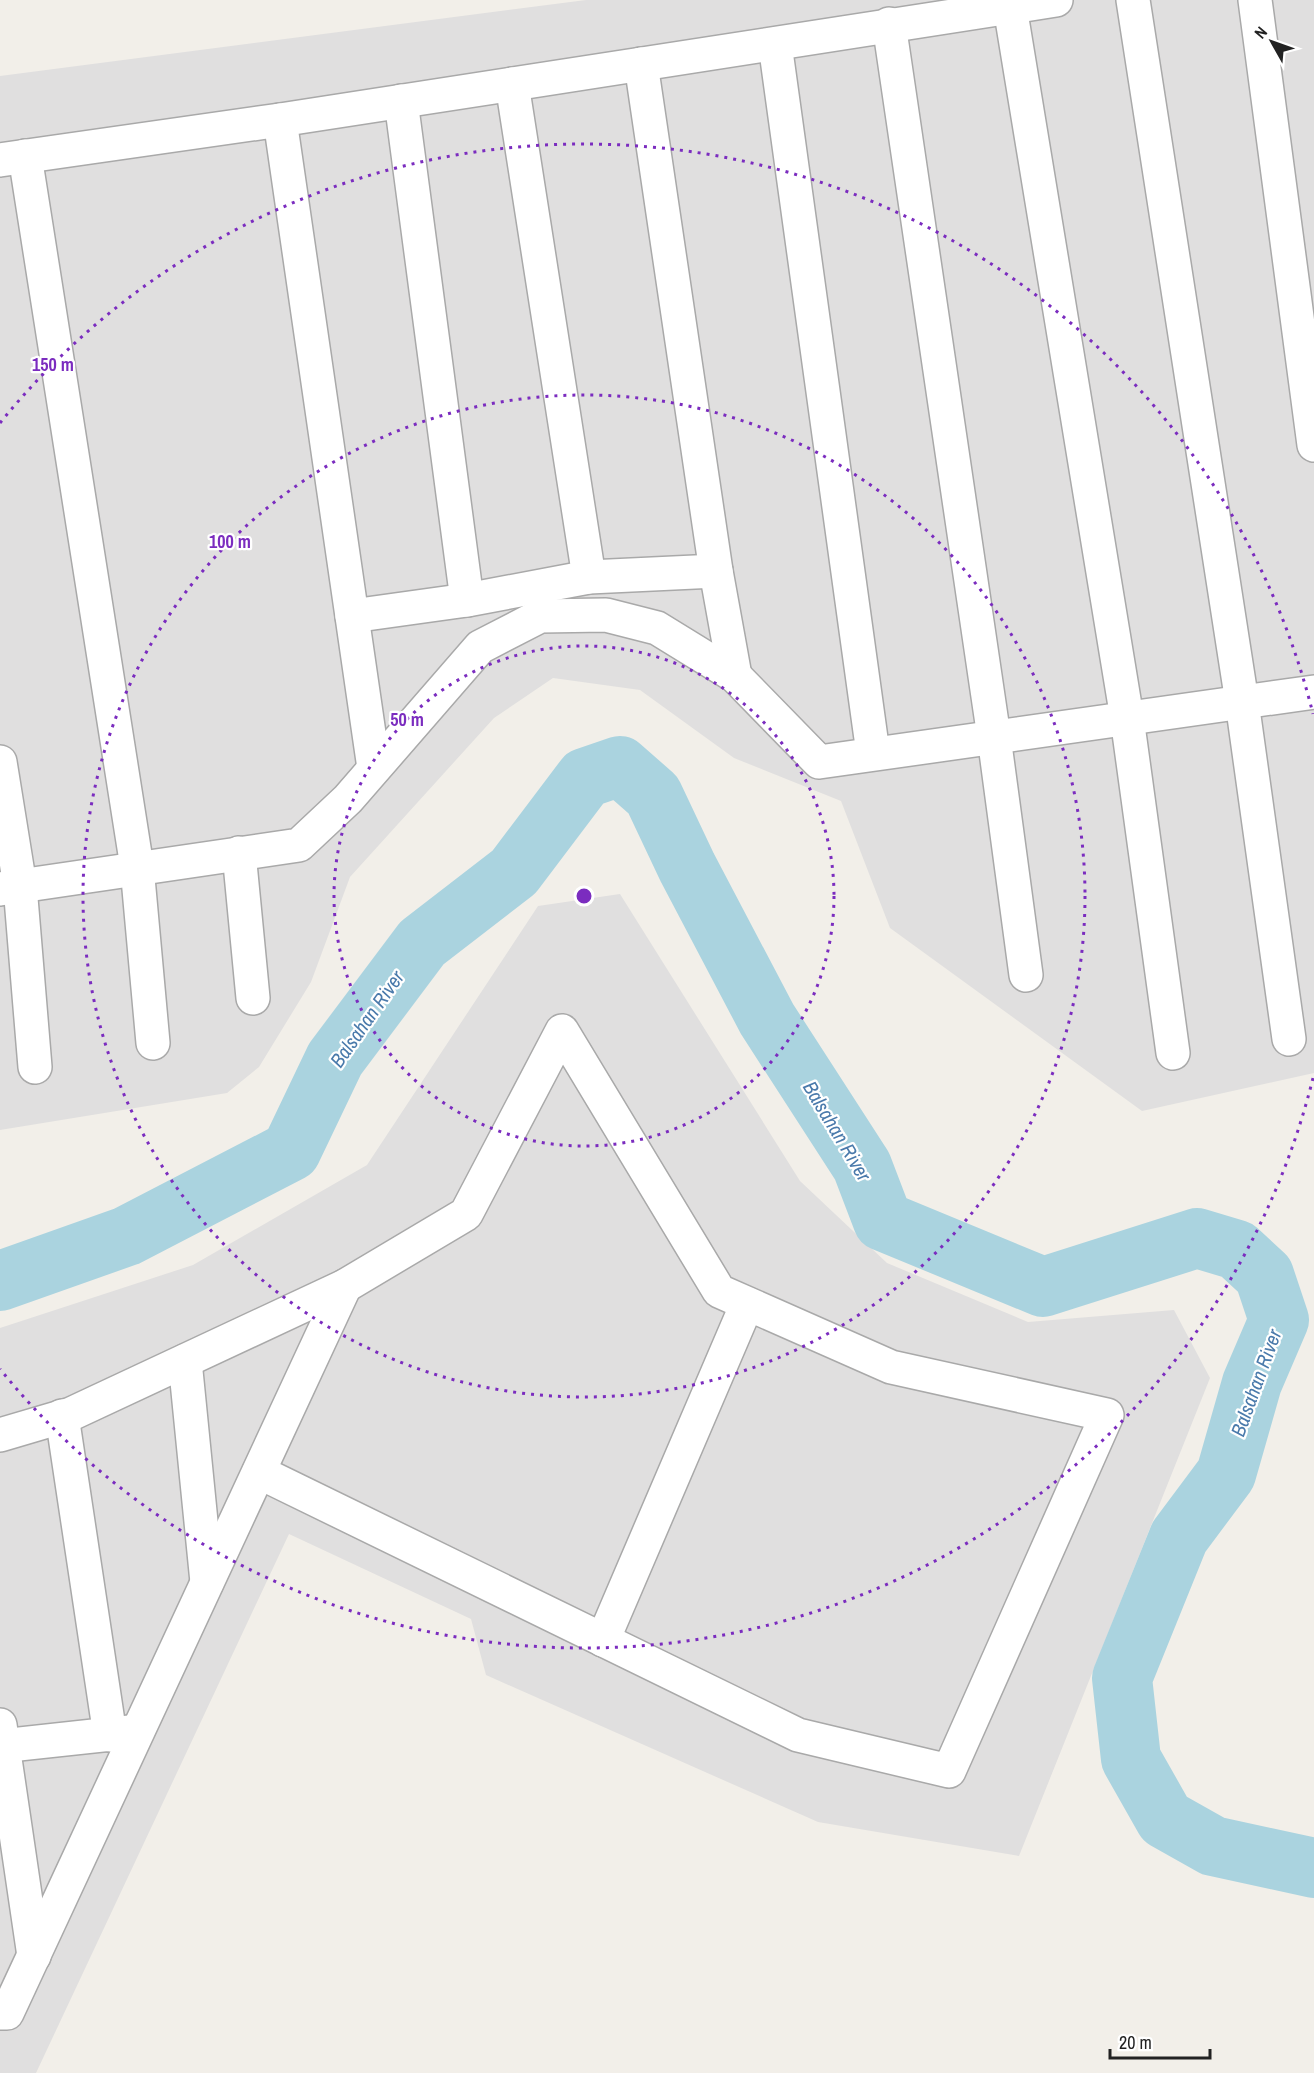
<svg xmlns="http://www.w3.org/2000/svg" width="1314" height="2073" viewBox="0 0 1314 2073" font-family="'Archivo Narrow',sans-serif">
	<rect width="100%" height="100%" fill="#f2efe9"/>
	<!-- residential -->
	<g fill="#e0dfdf">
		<polygon points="586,0 1314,0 1314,1073 1142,1111 890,928 841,801 734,758 640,690 553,678 494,718 350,877 311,982 259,1067 227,1093 0,1130 0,76"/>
		<polygon points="620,894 800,1181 887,1263 1028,1322 1174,1310 1210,1378 1019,1856 818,1822 486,1675 471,1619 289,1534 36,2073 0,2073 0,1328 193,1265 367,1165 538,906"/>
	</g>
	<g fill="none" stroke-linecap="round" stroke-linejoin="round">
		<!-- river -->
		<polyline stroke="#aad3df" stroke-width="60" points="0,1281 127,1236 291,1151 335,1059 422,943 514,872 585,778 620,766 653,795 687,867 767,1019 862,1166 883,1221 1043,1287 1197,1238 1237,1250 1264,1275 1279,1320 1252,1383 1226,1474 1179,1537 1122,1678 1131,1759 1165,1819 1213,1846 1314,1868"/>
		<defs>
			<g id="minor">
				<polyline points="1133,0 1242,702 1289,1039"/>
				<polyline points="1255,0 1314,445"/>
				<polyline points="1010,7 1127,718 1173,1053"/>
				<polyline points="889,24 994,737 1026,975"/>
				<polyline points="775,44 873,753"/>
				<polyline points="641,64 716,571 735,676"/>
				<polyline points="512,84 589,577"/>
				<polyline points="401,101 467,600"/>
				<polyline points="280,120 374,768"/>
				<polyline points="25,156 137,867 153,1043"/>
				<polyline points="0,160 280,120 1056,0"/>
				<polyline points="352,616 467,600 589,577 716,571"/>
				<polyline points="0,762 20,886 35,1067"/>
				<polyline points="239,853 253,998"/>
				<polyline points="185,1361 207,1582"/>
				<polyline points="62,1416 110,1735"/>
				<polyline points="0,1435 71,1414 345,1286 466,1214 562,1031 719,1291 891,1367 1107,1415 949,1771 798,1735 259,1472"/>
				<polyline points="603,1640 747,1304"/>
				<polyline points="0,1725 34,1956"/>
				<polyline points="0,1746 130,1732"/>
				<polyline points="0,2013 7,2013 345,1286"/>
			</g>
			<polyline id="tertiary" points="0,889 299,845 348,799 480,647 540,616 606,615 657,628 735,676 819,762 1314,692"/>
		</defs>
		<!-- minor casing -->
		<use href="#minor" stroke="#a9a9a9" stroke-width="36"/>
		<!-- tertiary casing -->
		<use href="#tertiary" stroke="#a9a9a9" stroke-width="36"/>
		<!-- minor -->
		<use href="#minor" stroke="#fff" stroke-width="33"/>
		<!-- tertiary -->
		<use href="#tertiary" stroke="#fff" stroke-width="33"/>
	</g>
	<!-- distance rings -->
	<g fill="none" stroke="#7b2cbf" stroke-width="3" stroke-dasharray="3 6">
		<circle cx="584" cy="896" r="250"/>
		<circle cx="584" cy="896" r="501"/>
		<path d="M1313 1078A751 751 0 0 1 0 1369M0 423A751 751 0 0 1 1313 714"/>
	</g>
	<g text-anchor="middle" stroke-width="4.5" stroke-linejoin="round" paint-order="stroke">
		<!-- water labels -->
		<g font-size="20" font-style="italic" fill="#4a7aab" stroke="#fff">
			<text transform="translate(367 1019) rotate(-55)" y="7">Balsahan River</text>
			<text transform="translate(837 1131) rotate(59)" y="7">Balsahan River</text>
			<text transform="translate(1256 1383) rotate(-70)" y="7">Balsahan River</text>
		</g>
	</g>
	<circle cx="584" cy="896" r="9" fill="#7b2cbf" stroke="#fff" stroke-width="3"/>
	<g font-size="18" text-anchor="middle" font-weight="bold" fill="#7b2cbf" stroke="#fff" stroke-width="4.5" stroke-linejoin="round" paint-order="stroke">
		<text x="53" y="371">150 m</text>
		<text x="230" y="548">100 m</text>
		<text x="407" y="726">50 m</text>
	</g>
	<!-- north arrow -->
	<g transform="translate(1272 42) rotate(310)" stroke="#ffffff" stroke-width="4.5" paint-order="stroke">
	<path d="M0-4.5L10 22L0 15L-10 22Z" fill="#222222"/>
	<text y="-9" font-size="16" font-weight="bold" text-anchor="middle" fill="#222222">N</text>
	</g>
	<!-- scale -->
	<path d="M1110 2049v9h100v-9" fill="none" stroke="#222222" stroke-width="3"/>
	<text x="1119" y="2049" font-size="18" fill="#222222" stroke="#ffffff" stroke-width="4.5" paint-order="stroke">20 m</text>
</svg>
